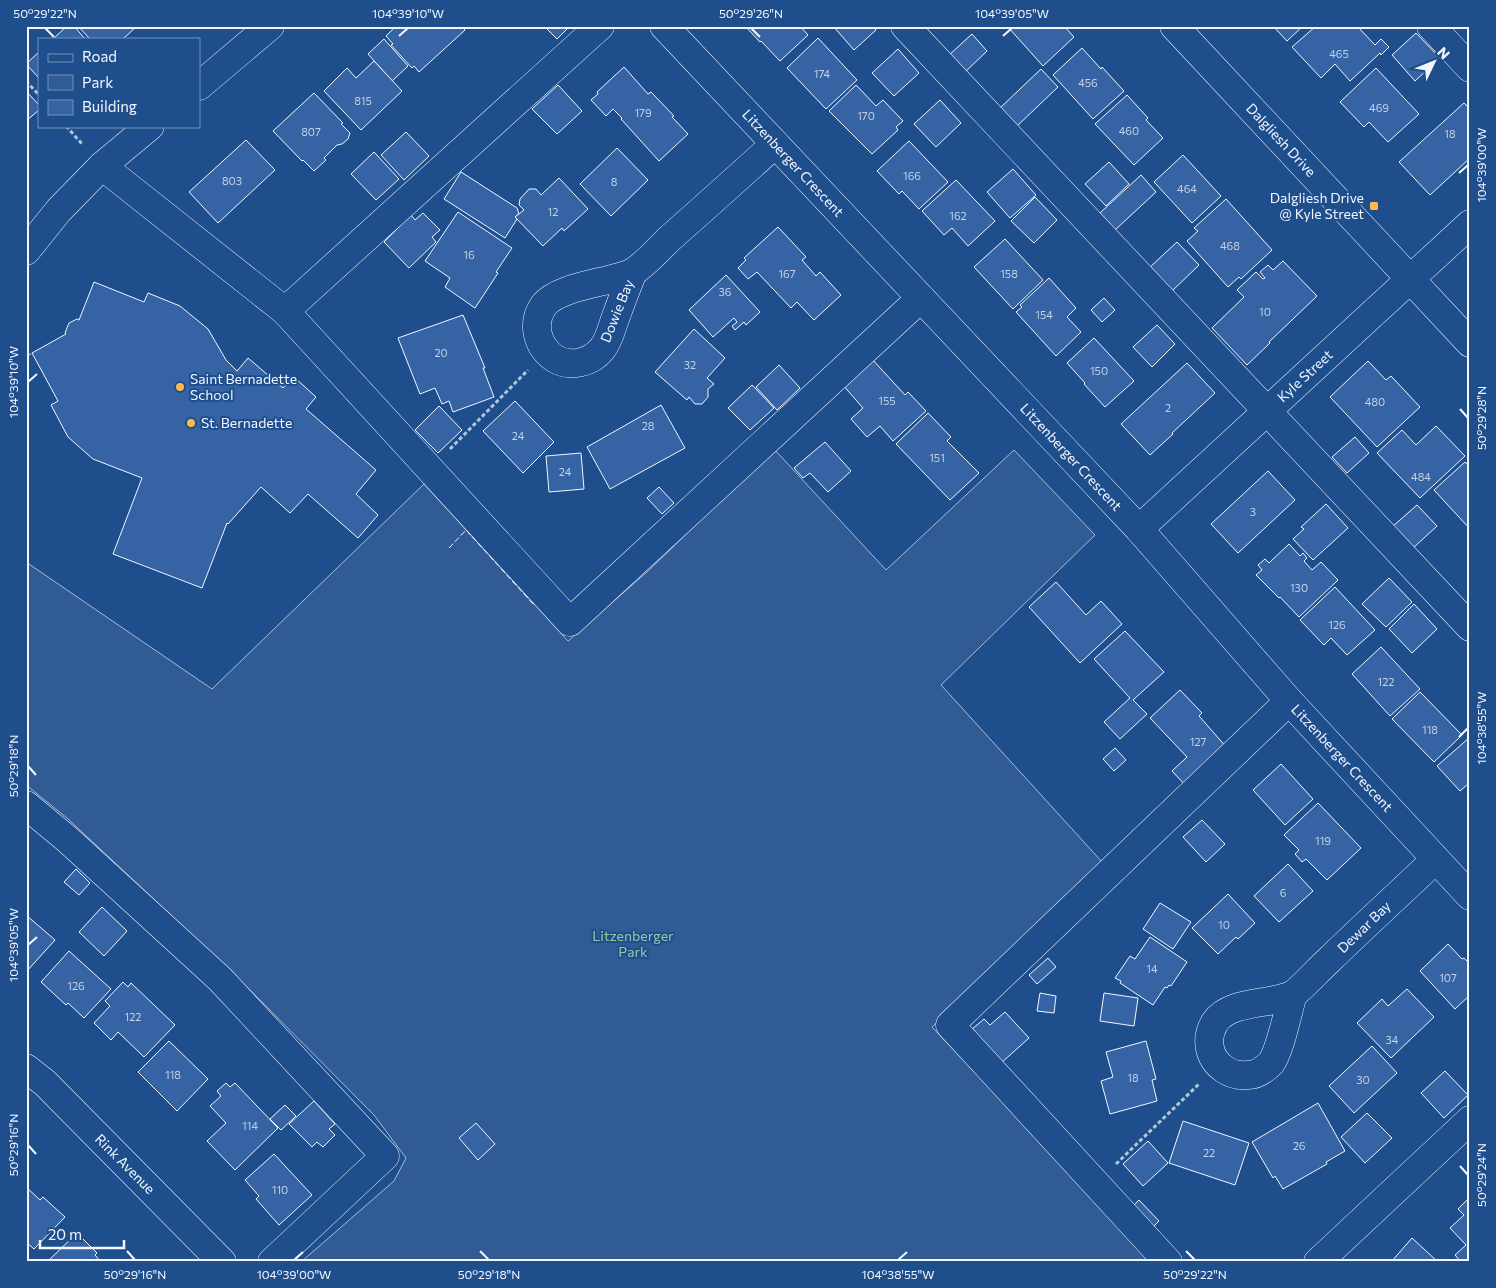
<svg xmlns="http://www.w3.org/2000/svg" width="1496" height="1288" viewBox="0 0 1496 1288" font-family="Commissioner,sans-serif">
	<rect width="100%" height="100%" fill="#1f4e8c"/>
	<!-- green -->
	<polygon fill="#305b95" stroke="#a8bbd7" points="774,449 886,570 1014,450 1095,535 941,685 1103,863 932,1027 1153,1262 301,1262 394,1181 406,1158 374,1115 238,978 67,818 26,785 26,562 212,689 424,484 568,641 647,572"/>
	<!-- building -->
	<g fill="#3563a3" stroke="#f2f6ff">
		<polygon points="67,26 74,26 85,39 53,39"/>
		<polygon points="78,26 137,26 123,39 90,39"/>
		<polygon points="396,26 462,26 465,30 419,72 414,66 412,68 391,45 393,44 386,36"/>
		<polygon points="544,26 570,26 557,39"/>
		<polygon points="745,26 800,26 808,35 780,61 761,41 760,42"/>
		<polygon points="833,26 873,26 876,30 854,50"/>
		<polygon points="1007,26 1064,26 1074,37 1043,66"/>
		<polygon points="1273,26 1303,26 1287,41"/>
		<polygon points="1316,26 1357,26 1375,45 1381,39 1389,47 1381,55 1380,53 1350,81 1335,64 1321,78 1292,47"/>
		<polygon points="1416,33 1440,58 1415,81 1392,55"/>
		<polygon points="972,34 987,51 963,74 947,57"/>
		<polygon points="818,38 857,80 826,109 787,68"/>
		<polygon points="384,39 408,66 392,81 368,54"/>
		<polygon points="1082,48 1101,69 1102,67 1124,91 1093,119 1053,75"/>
		<polygon points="898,49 919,73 894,96 872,73"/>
		<polygon points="39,52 39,78 26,64"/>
		<polygon points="374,61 402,91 361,130 324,91 347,68 356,78"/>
		<polygon points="624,67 648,94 651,92 674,116 672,117 688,134 659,161 621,119 622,118 613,109 606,116 591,100 598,94 597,92"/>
		<polygon points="1376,68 1419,114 1388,142 1369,122 1364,127 1340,102"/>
		<polygon points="1041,69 1058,87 1016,127 999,109"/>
		<polygon points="558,85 582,111 557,134 532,109"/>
		<polygon points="856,85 876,106 883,100 903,121 896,127 898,130 872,154 829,111"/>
		<polygon points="26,91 39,105 39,110 26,121"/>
		<polygon points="314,93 343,123 341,124 350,133 348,139 342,144 337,145 324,158 326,160 314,171 303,160 302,161 273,131"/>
		<polygon points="1127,95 1148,118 1146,120 1163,138 1134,165 1095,124"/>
		<polygon points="940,100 961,123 936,147 914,124"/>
		<polygon points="1464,103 1470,109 1470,158 1430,195 1399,162"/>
		<polygon points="406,132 429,156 404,180 381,155"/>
		<polygon points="246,140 275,170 218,223 189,192"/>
		<polygon points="909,141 948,182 919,209 902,191 899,194 877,171"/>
		<polygon points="617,148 648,180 611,216 580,184"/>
		<polygon points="374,152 399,179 376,200 351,174"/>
		<polygon points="1183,155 1221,196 1192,223 1154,182"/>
		<polygon points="1109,162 1129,184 1106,206 1085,184"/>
		<polygon points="1013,169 1036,195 1010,218 987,192"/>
		<polygon points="461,172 517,208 519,214 515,217 517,219 505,238 444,199"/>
		<polygon points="1141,175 1156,192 1115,230 1100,213"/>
		<polygon points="559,178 588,209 564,231 562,228 543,246 515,217 524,210 519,205 520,199 529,189 536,189 541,195"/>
		<polygon points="956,180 995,221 968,246 952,228 944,235 922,211"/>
		<polygon points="1035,197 1057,220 1034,243 1011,221"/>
		<polygon points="1226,199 1272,250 1241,279 1239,277 1228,287 1187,241 1198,231 1194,228"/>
		<polygon points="458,212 512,248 496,272 498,273 475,308 445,287 450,278 425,261"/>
		<polygon points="423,213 440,230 432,237 436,242 409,268 384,242 411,215 415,220"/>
		<polygon points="778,227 806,257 802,260 816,276 820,272 841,295 814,320 797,302 791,308 757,272 748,279 738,268 746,260 744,258"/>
		<polygon points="1005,239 1043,280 1013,309 974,267"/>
		<polygon points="1177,242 1199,265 1171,292 1149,268"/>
		<polygon points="1283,261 1317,296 1269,342 1270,343 1247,365 1212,328 1244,297 1237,290 1256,272 1263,279 1265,278 1260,272 1268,265 1273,270"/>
		<polygon points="726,275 760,312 746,325 744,322 735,330 732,326 737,322 734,318 713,337 689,310"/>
		<polygon points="1049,278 1076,308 1067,317 1081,332 1056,356 1016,312 1022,307 1020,305"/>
		<polygon points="94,282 144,302 148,293 180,306 208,329 226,360 237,371 248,358 283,388 293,376 316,397 306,409 376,470 356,494 378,515 358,538 308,494 290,513 261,487 228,524 227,523 202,588 113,554 142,478 93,459 68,437 51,405 58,401 32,353 66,334 65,333 69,323 77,319 79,320"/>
		<polygon points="1104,298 1115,310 1102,322 1091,310"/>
		<polygon points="463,315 485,368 483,368 494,397 453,412 449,401 442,404 435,388 420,394 398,338"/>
		<polygon points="1157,325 1175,344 1152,367 1133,347"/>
		<polygon points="694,329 725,358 707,378 714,384 708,389 708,397 702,404 695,404 689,397 687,400 655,372"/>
		<polygon points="1094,338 1134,381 1105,407 1084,384 1085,383 1067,363"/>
		<polygon points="871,358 905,395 908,392 926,411 893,441 880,426 867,437 851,419 863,408 842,384"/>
		<polygon points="1368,361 1386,380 1391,376 1420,407 1377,447 1330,397"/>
		<polygon points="1187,363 1215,393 1172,433 1173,434 1150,455 1121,424"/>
		<polygon points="779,365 800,388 777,410 756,387"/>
		<polygon points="752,385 774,408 750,430 728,408"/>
		<polygon points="515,401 554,442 523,473 483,431"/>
		<polygon points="661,405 685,448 610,489 587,447"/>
		<polygon points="439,406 462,430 438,453 415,430"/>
		<polygon points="928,413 951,437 947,441 979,473 950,500 896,444"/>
		<polygon points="1436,426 1465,456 1420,498 1377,453 1402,430 1416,445"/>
		<polygon points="1355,437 1369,453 1347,473 1332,457"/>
		<polygon points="825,442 851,471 828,492 810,473 803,478 794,468"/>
		<polygon points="581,453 584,489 549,492 546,456"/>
		<polygon points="1465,462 1470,467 1470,529 1434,490"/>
		<polygon points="1268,471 1295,500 1238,553 1211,524"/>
		<polygon points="659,487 674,503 662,514 647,498"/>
		<polygon points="1326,504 1348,528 1313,560 1293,539 1304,529 1301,527"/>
		<polygon points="1417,505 1437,526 1412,549 1392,527"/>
		<polygon points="1289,544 1300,556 1303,553 1307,558 1304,561 1312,570 1321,562 1338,580 1299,617 1280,597 1279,598 1256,575 1262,570 1258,565 1265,559 1269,563"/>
		<polygon points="1389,578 1412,602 1386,627 1362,604"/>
		<polygon points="1056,582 1086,615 1101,601 1122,624 1080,663 1029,607"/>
		<polygon points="1335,587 1375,630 1347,655 1331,638 1324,645 1300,620"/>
		<polygon points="1414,604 1437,629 1412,653 1389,629"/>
		<polygon points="1125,631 1164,672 1133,700 1147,714 1120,739 1104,722 1130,698 1094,659"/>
		<polygon points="1381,647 1420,689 1390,716 1352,674"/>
		<polygon points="1180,690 1202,713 1199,716 1228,749 1187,787 1172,771 1187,757 1150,718"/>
		<polygon points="1420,692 1462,735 1434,762 1392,719"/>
		<polygon points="1470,737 1470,785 1468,784 1460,791 1437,766"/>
		<polygon points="1115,748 1126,760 1114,771 1103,759"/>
		<polygon points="1281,764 1313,799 1285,825 1253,790"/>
		<polygon points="1318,803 1361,848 1327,880 1306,859 1302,862 1295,854 1299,850 1284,835"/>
		<polygon points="1202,820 1225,844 1206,862 1183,837"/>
		<polygon points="1288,864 1313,891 1279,922 1254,896"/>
		<polygon points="76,869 90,883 79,895 64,882"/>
		<polygon points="1228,894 1255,923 1238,939 1236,937 1218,954 1192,928"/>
		<polygon points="1160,903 1191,922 1173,949 1143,929"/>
		<polygon points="102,907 127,931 104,956 79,932"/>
		<polygon points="26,915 55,940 27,971 26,971"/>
		<polygon points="1150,937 1187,962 1171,986 1169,985 1167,988 1165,987 1153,1005 1120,983 1121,981 1115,978 1130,956 1135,959"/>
		<polygon points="1448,944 1462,959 1464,958 1470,964 1470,995 1455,1009 1420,971"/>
		<polygon points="69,951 111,989 84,1018 68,1003 66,1005 41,982"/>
		<polygon points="1048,958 1056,967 1037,984 1029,975"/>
		<polygon points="123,982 128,987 131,983 175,1025 144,1057 118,1032 111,1040 94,1023 110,1006 105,1001"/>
		<polygon points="1407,989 1434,1017 1391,1058 1357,1023 1382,999 1388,1006"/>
		<polygon points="1040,993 1056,996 1054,1013 1037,1011"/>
		<polygon points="1104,993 1138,998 1134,1026 1100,1021"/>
		<polygon points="1005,1012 1029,1038 1000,1064 971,1030 984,1019 990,1025"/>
		<polygon points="169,1041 208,1079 177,1111 138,1072"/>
		<polygon points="1146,1041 1156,1079 1152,1080 1157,1101 1110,1114 1101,1081 1113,1077 1106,1052"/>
		<polygon points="1372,1046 1397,1073 1354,1113 1329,1086"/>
		<polygon points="1445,1071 1468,1095 1444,1118 1421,1093"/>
		<polygon points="226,1083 230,1087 235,1083 278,1128 235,1170 207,1141 226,1123 210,1106 221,1096 217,1091"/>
		<polygon points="314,1101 335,1124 329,1129 335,1135 323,1147 317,1142 312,1147 289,1124"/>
		<polygon points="1318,1103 1345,1151 1326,1162 1327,1164 1283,1189 1275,1176 1273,1178 1252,1142"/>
		<polygon points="285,1105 296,1116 281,1130 270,1119"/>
		<polygon points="1367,1113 1392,1138 1365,1163 1341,1137"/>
		<polygon points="1183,1121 1249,1143 1235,1185 1169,1163"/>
		<polygon points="476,1123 495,1144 478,1160 459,1138"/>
		<polygon points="1148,1141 1168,1163 1143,1186 1123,1164"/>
		<polygon points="274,1154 312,1195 279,1225 256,1199 259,1196 245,1180"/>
		<polygon points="26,1187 40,1200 43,1197 65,1217 34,1249 26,1242"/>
		<polygon points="1468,1199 1470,1201 1470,1262 1461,1262 1455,1255 1466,1245 1450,1228 1464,1215 1458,1209"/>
		<polygon points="1139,1200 1159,1221 1152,1228 1132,1207"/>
		<polygon points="77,1233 97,1253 95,1255 101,1262 47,1262"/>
		<polygon points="1412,1238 1438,1262 1394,1262 1392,1261"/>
	</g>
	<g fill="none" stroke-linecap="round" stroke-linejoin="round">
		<defs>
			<g id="minor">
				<polyline points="664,26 1139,529 1289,701 1470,896"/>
				<polyline points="905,26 1470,627"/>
				<polyline points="1174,26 1470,343"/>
				<polyline points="1431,26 1470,68"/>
				<polyline points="199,86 270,26"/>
				<polyline points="102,166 285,311 570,622 921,298"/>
				<polyline points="26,251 59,210 102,166 150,126"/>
				<path d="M633 272C626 289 620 305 614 322 611 331 608 342 602 349 591 363 569 368 554 358 537 346 531 323 544 305 559 286 608 283 631 273 640 269 660 248 668 240 704 208 740 176 775 144"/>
				<polyline points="285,311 600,26"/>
				<polyline points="1139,529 1470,224"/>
				<polyline points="26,805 67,839 220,979 385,1156 272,1262"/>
				<path d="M1293 994C1288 1011 1280 1051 1271 1063 1265 1069 1257 1075 1248 1075 1239 1076 1231 1074 1224 1069 1208 1058 1205 1038 1215 1022 1230 1000 1270 1005 1292 995 1299 991 1320 968 1328 961 1363 927 1399 894 1435 860"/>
				<polyline points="26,1068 45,1083 222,1262"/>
				<polyline points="1168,1262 950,1025 1289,701"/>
				<polyline points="1318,1262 1470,1120"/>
			</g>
		</defs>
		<!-- minor casing -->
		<use href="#minor" stroke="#f2f6ff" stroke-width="29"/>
		<!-- path -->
		<g stroke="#b3c4dc" stroke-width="3" stroke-dasharray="4 2.5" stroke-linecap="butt">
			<polyline points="26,81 39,95"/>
			<polyline points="66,126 83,145"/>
			<polyline points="450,449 528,370"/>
			<polyline points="1116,1164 1200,1083"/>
		</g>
		<!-- minor -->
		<use href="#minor" stroke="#1f4e8c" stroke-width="28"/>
		<!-- fence -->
		<g stroke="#f2f6ff" stroke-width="1" stroke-dasharray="6 2.5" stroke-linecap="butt">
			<polyline points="26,357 32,353"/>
			<polyline points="449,548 466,530 534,605"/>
		</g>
	</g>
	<!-- ticks -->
	<path fill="none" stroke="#f2f6ff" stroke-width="2" d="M45 28 54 37M751 28 760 37M399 36 408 28M1003 36 1012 28M1459 173 1468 165M28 382 37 374M1460 409 1468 418M1459 737 1468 728M28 766 36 775M28 945 37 937M28 1145 36 1154M1460 1166 1468 1175M127 1251 135 1260M480 1251 489 1260M1186 1251 1195 1260M294 1260 303 1252M898 1260 907 1252"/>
	<!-- markers -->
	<g fill="#ffb74d" stroke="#1f4e8c" stroke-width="2">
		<rect x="1369" y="201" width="10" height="10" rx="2.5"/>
		<circle cx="180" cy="387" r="5"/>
		<circle cx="191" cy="423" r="5"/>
	</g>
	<g text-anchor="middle" stroke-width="4" stroke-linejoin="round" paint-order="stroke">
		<!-- number labels -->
		<g font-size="11" fill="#c3d1e8">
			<text x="1339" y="58">465</text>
			<text x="822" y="78">174</text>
			<text x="1088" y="87">456</text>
			<text x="363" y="105">815</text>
			<text x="1379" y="112">469</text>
			<text x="643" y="117">179</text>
			<text x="866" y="120">170</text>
			<text x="1129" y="135">460</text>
			<text x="311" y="136">807</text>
			<text x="1450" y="138">18</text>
			<text x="912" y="180">166</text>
			<text x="232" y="185">803</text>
			<text x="614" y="186">8</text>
			<text x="1187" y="193">464</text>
			<text x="553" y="216">12</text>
			<text x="958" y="220">162</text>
			<text x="1230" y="250">468</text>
			<text x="469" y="259">16</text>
			<text x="787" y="278">167</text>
			<text x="1009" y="278">158</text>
			<text x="725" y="296">36</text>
			<text x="1265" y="316">10</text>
			<text x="1044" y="319">154</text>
			<text x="441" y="357">20</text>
			<text x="690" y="369">32</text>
			<text x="1099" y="375">150</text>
			<text x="887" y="405">155</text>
			<text x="1375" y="406">480</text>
			<text x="1168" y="412">2</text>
			<text x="648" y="430">28</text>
			<text x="518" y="440">24</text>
			<text x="937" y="462">151</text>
			<text x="565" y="476">24</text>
			<text x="1421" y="481">484</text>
			<text x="1253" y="516">3</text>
			<text x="1299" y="592">130</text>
			<text x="1337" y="629">126</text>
			<text x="1386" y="686">122</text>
			<text x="1430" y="734">118</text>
			<text x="1198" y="746">127</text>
			<text x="1323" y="845">119</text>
			<text x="1283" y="897">6</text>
			<text x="1224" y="929">10</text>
			<text x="1152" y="973">14</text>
			<text x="1448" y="982">107</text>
			<text x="76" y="990">126</text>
			<text x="133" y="1021">122</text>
			<text x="1392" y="1044">34</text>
			<text x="173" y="1079">118</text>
			<text x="1133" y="1082">18</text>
			<text x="1363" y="1084">30</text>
			<text x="250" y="1130">114</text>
			<text x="1299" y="1150">26</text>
			<text x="1209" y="1157">22</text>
			<text x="280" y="1194">110</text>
		</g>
		<!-- street labels -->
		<g font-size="14" fill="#f2f6ff" stroke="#1f4e8c">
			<text transform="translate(1281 140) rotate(47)" y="5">Dalgliesh Drive</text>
			<text transform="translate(793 163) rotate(47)" y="5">Litzenberger Crescent</text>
			<text transform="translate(617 311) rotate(-68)" y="5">Dowie Bay</text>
			<text transform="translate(1305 376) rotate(-43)" y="5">Kyle Street</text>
			<text transform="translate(1071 457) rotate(47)" y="5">Litzenberger Crescent</text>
			<text transform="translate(1342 758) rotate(47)" y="5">Litzenberger Crescent</text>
			<text transform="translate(1364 927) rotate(-44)" y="5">Dewar Bay</text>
			<text transform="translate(125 1164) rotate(45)" y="5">Rink Avenue</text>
		</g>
		<!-- poi labels -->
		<g font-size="14" fill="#f2f6ff" stroke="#1f4e8c" text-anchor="start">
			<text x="1364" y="203" text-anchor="end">Dalgliesh Drive<tspan x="1364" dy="16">@ Kyle Street</tspan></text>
			<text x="190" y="384">Saint Bernadette<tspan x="190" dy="16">School</tspan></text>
			<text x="201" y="428">St. Bernadette</text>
		</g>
		<!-- park labels -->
		<g font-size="14" fill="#97c8a6" stroke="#1f4e8c">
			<text x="633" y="941">Litzenberger<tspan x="633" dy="16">Park</tspan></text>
		</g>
	</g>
	<!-- border -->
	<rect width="1496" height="1288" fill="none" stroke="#1f4e8c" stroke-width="55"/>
	<!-- legend -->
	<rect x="38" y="38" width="162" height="90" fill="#1f4e8c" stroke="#7391ba"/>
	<rect x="48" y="54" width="25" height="8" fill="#1f4e8c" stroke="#7391ba"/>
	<text x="82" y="62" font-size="15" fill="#f2f6ff">Road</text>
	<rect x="48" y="75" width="25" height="15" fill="#305b95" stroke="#7391ba"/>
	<text x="82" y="88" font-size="15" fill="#f2f6ff">Park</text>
	<rect x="48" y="100" width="25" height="15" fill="#3563a3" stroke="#7391ba"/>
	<text x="82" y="112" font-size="15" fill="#f2f6ff">Building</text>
	<!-- north arrow -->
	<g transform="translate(1434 62) rotate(47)" stroke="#1f4e8c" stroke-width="4" paint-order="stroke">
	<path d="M0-4L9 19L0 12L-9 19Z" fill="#f2f6ff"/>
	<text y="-8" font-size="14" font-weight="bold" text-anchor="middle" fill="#f2f6ff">N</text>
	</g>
	<!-- scale -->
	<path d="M40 1240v8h84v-8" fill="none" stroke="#f2f6ff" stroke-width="2.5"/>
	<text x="48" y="1240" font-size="15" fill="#f2f6ff" stroke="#1f4e8c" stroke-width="4" paint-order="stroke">20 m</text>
	<rect x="28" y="28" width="1440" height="1232" fill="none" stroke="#f2f6ff" stroke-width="2"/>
	<g font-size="12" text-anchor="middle" fill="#f2f6ff">
		<text x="45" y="18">50°29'22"N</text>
		<text x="408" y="18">104°39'10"W</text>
		<text x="751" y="18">50°29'26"N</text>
		<text x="1012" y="18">104°39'05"W</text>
		<text transform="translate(1482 165) rotate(-90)" y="4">104°39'00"W</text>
		<text transform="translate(14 382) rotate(-90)" y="4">104°39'10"W</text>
		<text transform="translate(1482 418) rotate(-90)" y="4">50°29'28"N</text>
		<text transform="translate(1482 728) rotate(-90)" y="4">104°38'55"W</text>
		<text transform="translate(14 766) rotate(-90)" y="4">50°29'18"N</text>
		<text transform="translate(14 945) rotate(-90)" y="4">104°39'05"W</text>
		<text transform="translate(14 1145) rotate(-90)" y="4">50°29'16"N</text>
		<text transform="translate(1482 1175) rotate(-90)" y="4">50°29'24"N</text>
		<text x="135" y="1279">50°29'16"N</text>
		<text x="294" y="1279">104°39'00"W</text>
		<text x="489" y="1279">50°29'18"N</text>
		<text x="898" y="1279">104°38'55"W</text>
		<text x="1195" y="1279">50°29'22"N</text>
	</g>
</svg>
